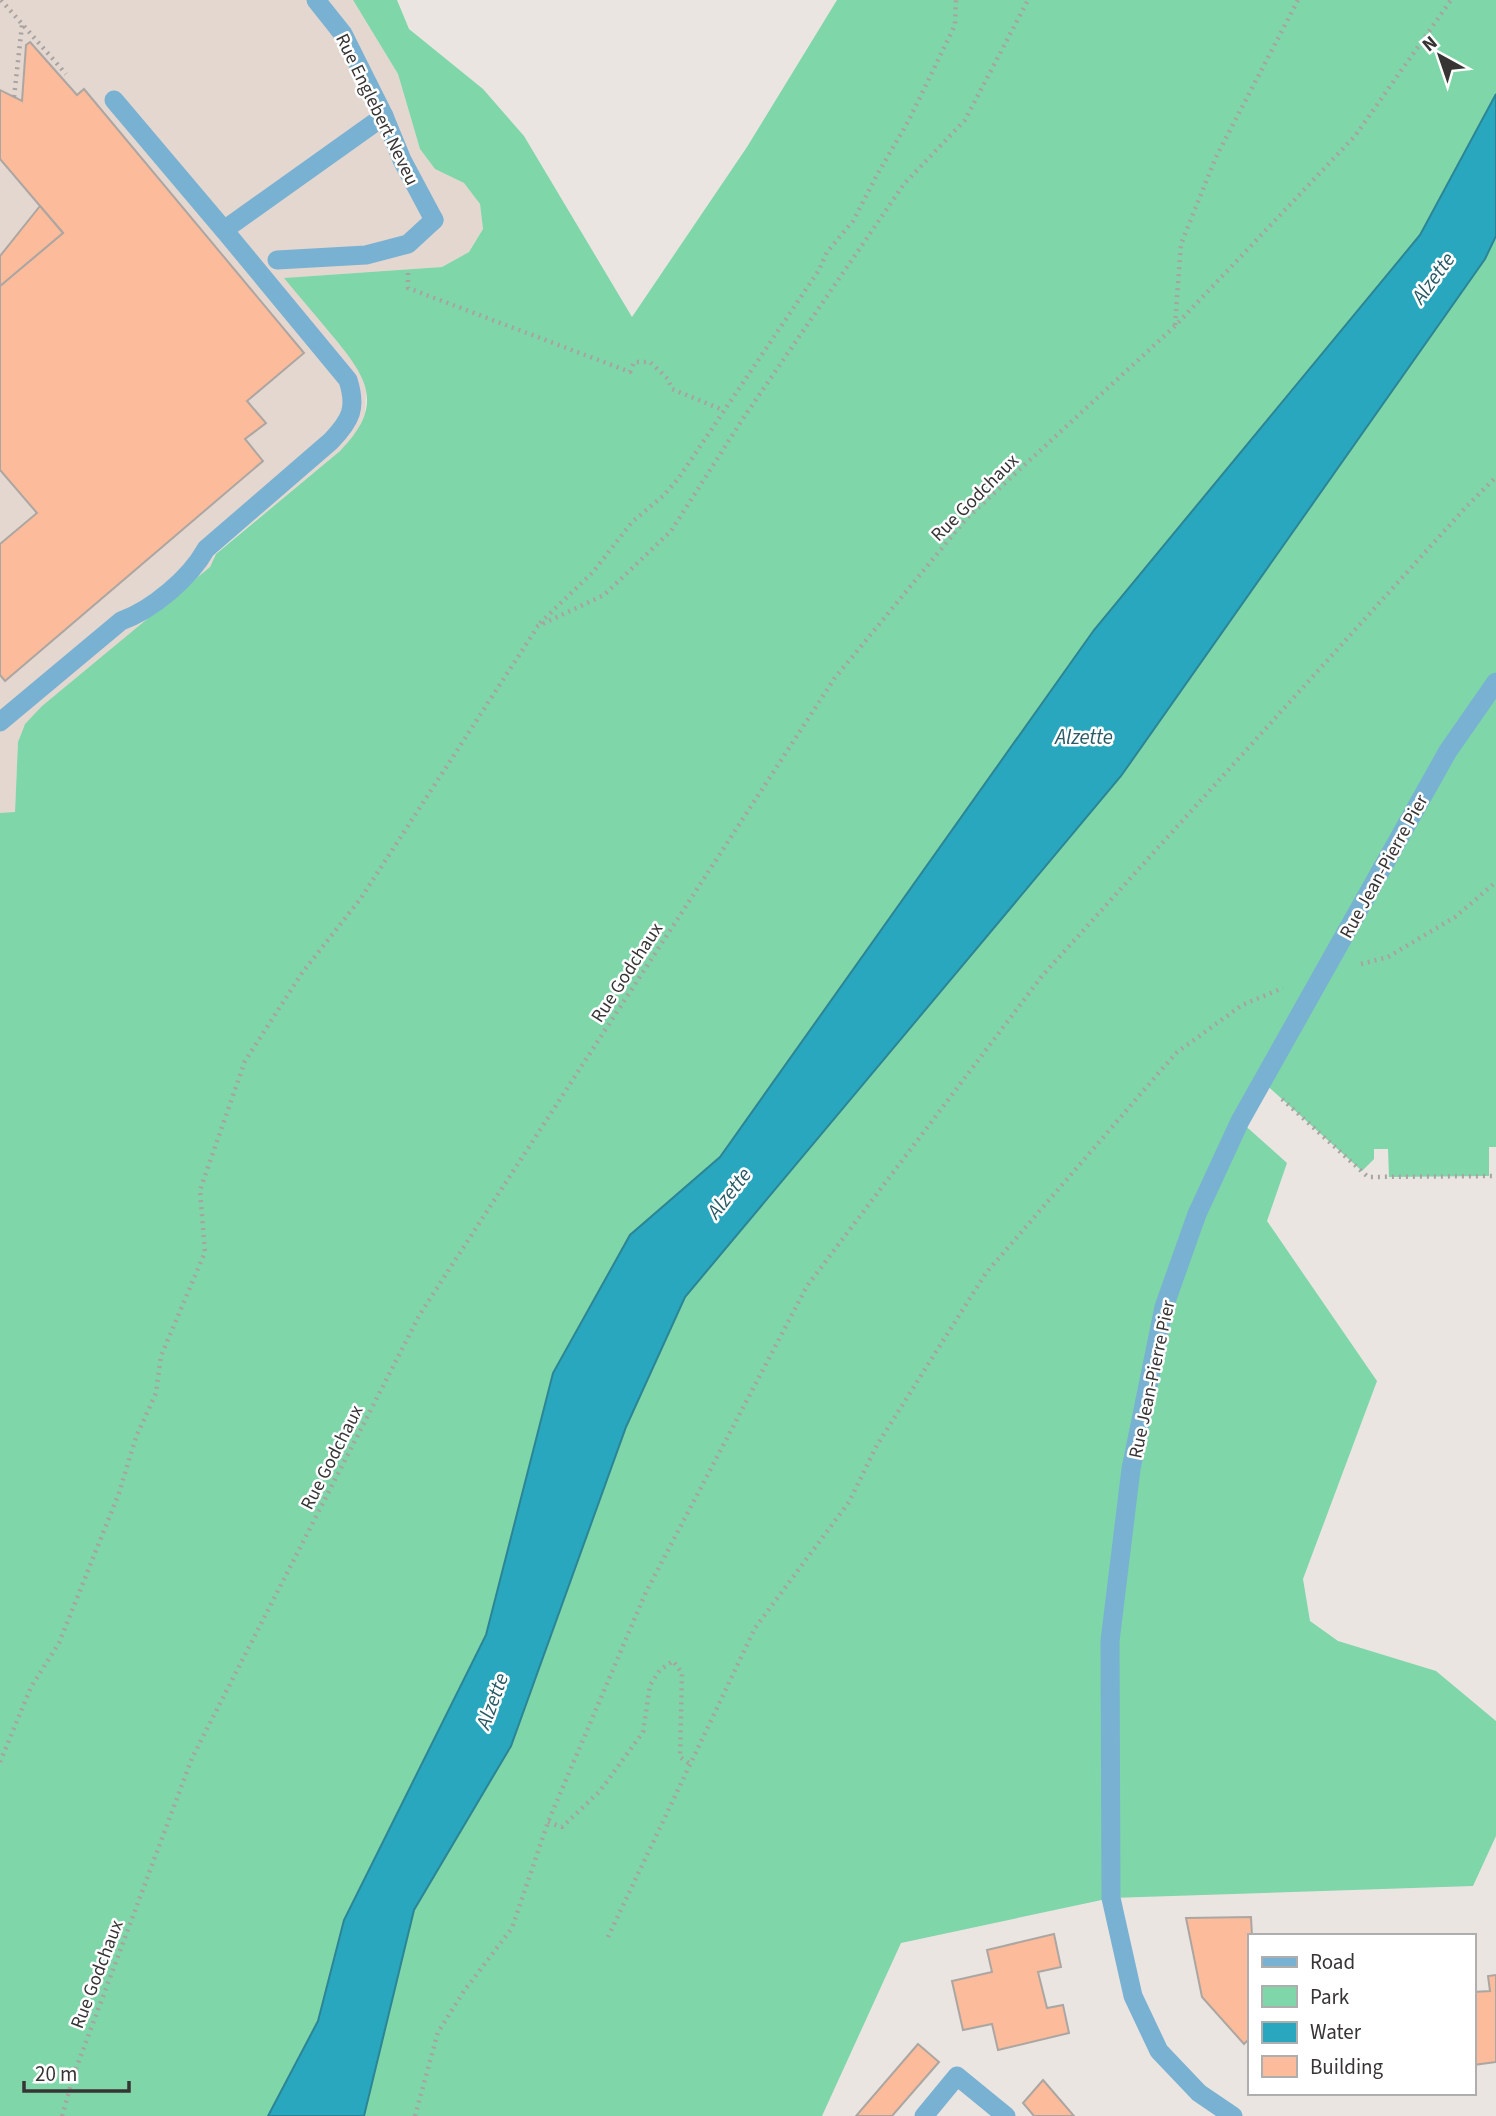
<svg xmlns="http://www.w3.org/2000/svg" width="1496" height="2116" viewBox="0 0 1496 2116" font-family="'Source Sans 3',sans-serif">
	<rect width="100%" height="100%" fill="#ebe5e2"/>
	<!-- built -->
	<polygon fill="#e4d7d0" points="0,0 353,0 398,74 420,149 435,169 464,183 480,204 483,229 469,252 442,267 285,278 360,370 366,391 365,413 356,434 340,451 216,553 210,567 42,706 25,724 18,742 15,813 0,813"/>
	<!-- green -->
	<g fill="#7fd6a9">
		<path d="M353 0H397L409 29 483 89 524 136 632 317 747 147 837 0H1496V94L1420 235 1094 630 720 1157 630 1235 553 1373 486 1635 344 1920 318 2021 268 2116H0V813L15 812 18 742 25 724 42 706 210 567 216 554 340 451C386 404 367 377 330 333 315 315 299 296 284 278L442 267 469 252 483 229 480 204 464 183 435 169 420 149 398 74Z"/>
		<polygon points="1496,236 1496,1147 1489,1147 1489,1176 1389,1177 1388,1149 1374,1149 1374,1159 1362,1171 1262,1081 1240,1121 1287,1163 1267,1221 1377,1381 1303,1579 1310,1621 1338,1641 1436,1671 1496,1721 1496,1836 1473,1886 1111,1898 901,1943 822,2116 364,2116 414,1910 511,1746 626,1427 685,1297 1121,776 1485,259"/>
	</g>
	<!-- water -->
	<polygon fill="#28a7bf" stroke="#2c8595" stroke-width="2" points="1496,94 1496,236 1485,259 1121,776 685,1297 626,1427 511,1746 414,1910 364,2116 268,2116 318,2021 344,1920 486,1635 553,1373 630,1235 720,1157 1094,630 1420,235"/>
	<!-- building -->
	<g fill="#fcbb9a" stroke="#aca6a3" stroke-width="2">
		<polygon points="30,42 77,95 84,89 304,353 247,401 266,423 245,439 263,461 5,681 0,675 0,544 37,513 0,470 0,286 63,233 0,159 0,90 22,101 26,45"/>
		<polygon points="40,206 63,233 0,286 0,256"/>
		<polygon points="1251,1917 1252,1936 1249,1936 1249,2039 1244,2044 1202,1997 1186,1918"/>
		<polygon points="1054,1934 1061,1967 1038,1972 1047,2008 1063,2005 1069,2033 998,2050 992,2024 963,2030 952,1981 992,1972 987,1950"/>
		<polygon points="1496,1975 1496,2062 1473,2065 1473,1992 1490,1991 1488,1976"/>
		<polygon points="918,2044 939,2062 892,2116 856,2116"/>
		<polygon points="1043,2080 1074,2116 1034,2116 1023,2103"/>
	</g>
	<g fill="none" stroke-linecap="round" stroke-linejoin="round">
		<!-- path -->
		<g stroke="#a8a3a1" stroke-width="4.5" stroke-dasharray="2 5" stroke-linecap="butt">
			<polyline points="1,0 66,74"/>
			<polyline points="14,97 22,25"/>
			<polyline points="408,273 408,288 630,372 634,362 650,362 668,379 672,389 723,410"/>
			<polyline points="1175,325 1181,244 1216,157 1298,0"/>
			<polyline points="540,623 593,572 632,522 664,495 678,479 819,270 827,252 853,221 877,175 909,120 955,25 956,0"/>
			<polyline points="1361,964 1388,957 1455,917 1496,882"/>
			<polyline points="1282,1099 1368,1177 1496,1176"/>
			<polyline points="0,1762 31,1687 59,1643 119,1493 136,1437 156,1393 161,1356 205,1252 200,1190 245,1061 302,973 361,898 538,626 604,595 671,531 744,417 904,184 965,120 1028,0"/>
			<polyline points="548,1822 562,1827 600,1791 643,1732 650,1685 660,1670 673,1661 682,1673 680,1757 690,1764"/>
			<polyline points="608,1937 755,1628 849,1502 877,1445 986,1273 1176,1053 1242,1005 1283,988"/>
			<polyline points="62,2116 74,2074 192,1758 420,1314 834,679 966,519 1175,326 1355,136 1451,0"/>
			<polyline points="415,2116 438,2032 464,1991 512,1928 548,1822 646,1592 807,1286 1042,976 1466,507 1496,477"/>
		</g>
		<!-- service -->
		<g stroke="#79b1d2" stroke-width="19">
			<polyline points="114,100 224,230"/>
			<polyline points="277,260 366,255 408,244 434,220"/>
			<path d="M0 722 121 621C152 610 190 578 206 549L331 441C351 420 357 408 348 380L224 230 384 116"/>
			<polyline points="924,2116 957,2076 1006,2116"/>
		</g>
		<!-- minor -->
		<g stroke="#79b1d2" stroke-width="19">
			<polyline points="316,0 343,34 384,116 402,160 434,220"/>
			<polyline points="1233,2116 1199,2093 1159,2051 1133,1996 1111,1898 1110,1641 1131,1469 1164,1307 1197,1214 1240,1121 1448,751 1496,682"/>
		</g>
	</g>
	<g text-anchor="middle" stroke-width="5" stroke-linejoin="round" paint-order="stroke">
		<!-- street labels -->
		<g font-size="19" fill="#373534" stroke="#fff">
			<text transform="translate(378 109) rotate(64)" y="7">Rue Englebert Neveu</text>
			<text transform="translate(974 497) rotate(-45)" y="7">Rue Godchaux</text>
			<text transform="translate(1383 866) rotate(-61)" y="7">Rue Jean-Pierre Pier</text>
			<text transform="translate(626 972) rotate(-57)" y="7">Rue Godchaux</text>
			<text transform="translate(1151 1379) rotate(-78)" y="7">Rue Jean-Pierre Pier</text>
			<text transform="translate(331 1457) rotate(-63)" y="7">Rue Godchaux</text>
			<text transform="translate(96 1974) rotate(-69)" y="7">Rue Godchaux</text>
		</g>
		<!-- water labels -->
		<g font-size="21" font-style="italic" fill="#295b66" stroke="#fff">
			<text transform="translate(1433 278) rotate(-54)" y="7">Alzette</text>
			<text x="1084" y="744">Alzette</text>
			<text transform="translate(729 1193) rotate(-52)" y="7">Alzette</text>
			<text transform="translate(492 1701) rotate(-70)" y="7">Alzette</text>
		</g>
	</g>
	<!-- legend -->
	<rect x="1248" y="1934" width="228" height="161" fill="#ffffff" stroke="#afaeae" stroke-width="2"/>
	<rect x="1262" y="1957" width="35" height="10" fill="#79b1d2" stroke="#afaeae" stroke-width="2"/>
	<text x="1310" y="1969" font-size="21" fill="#373534">Road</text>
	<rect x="1262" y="1986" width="35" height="21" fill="#7fd6a9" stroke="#afaeae" stroke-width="2"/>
	<text x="1310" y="2004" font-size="21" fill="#373534">Park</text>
	<rect x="1262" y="2022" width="35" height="21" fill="#28a7bf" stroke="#afaeae" stroke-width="2"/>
	<text x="1310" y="2039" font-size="21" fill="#373534">Water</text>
	<rect x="1262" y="2056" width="35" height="21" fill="#fcbb9a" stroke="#afaeae" stroke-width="2"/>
	<text x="1310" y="2074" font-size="21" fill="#373534">Building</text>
	<!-- north arrow -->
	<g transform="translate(1440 56) rotate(320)" stroke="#ffffff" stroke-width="5" paint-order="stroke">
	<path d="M0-5L12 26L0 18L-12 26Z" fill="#373534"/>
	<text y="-10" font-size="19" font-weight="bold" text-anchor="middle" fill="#373534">N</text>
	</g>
	<!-- scale -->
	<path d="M24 2081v10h105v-10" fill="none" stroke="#373534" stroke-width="3.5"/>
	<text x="35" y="2081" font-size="21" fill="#373534" stroke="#ffffff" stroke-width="5" paint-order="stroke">20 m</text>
</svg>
